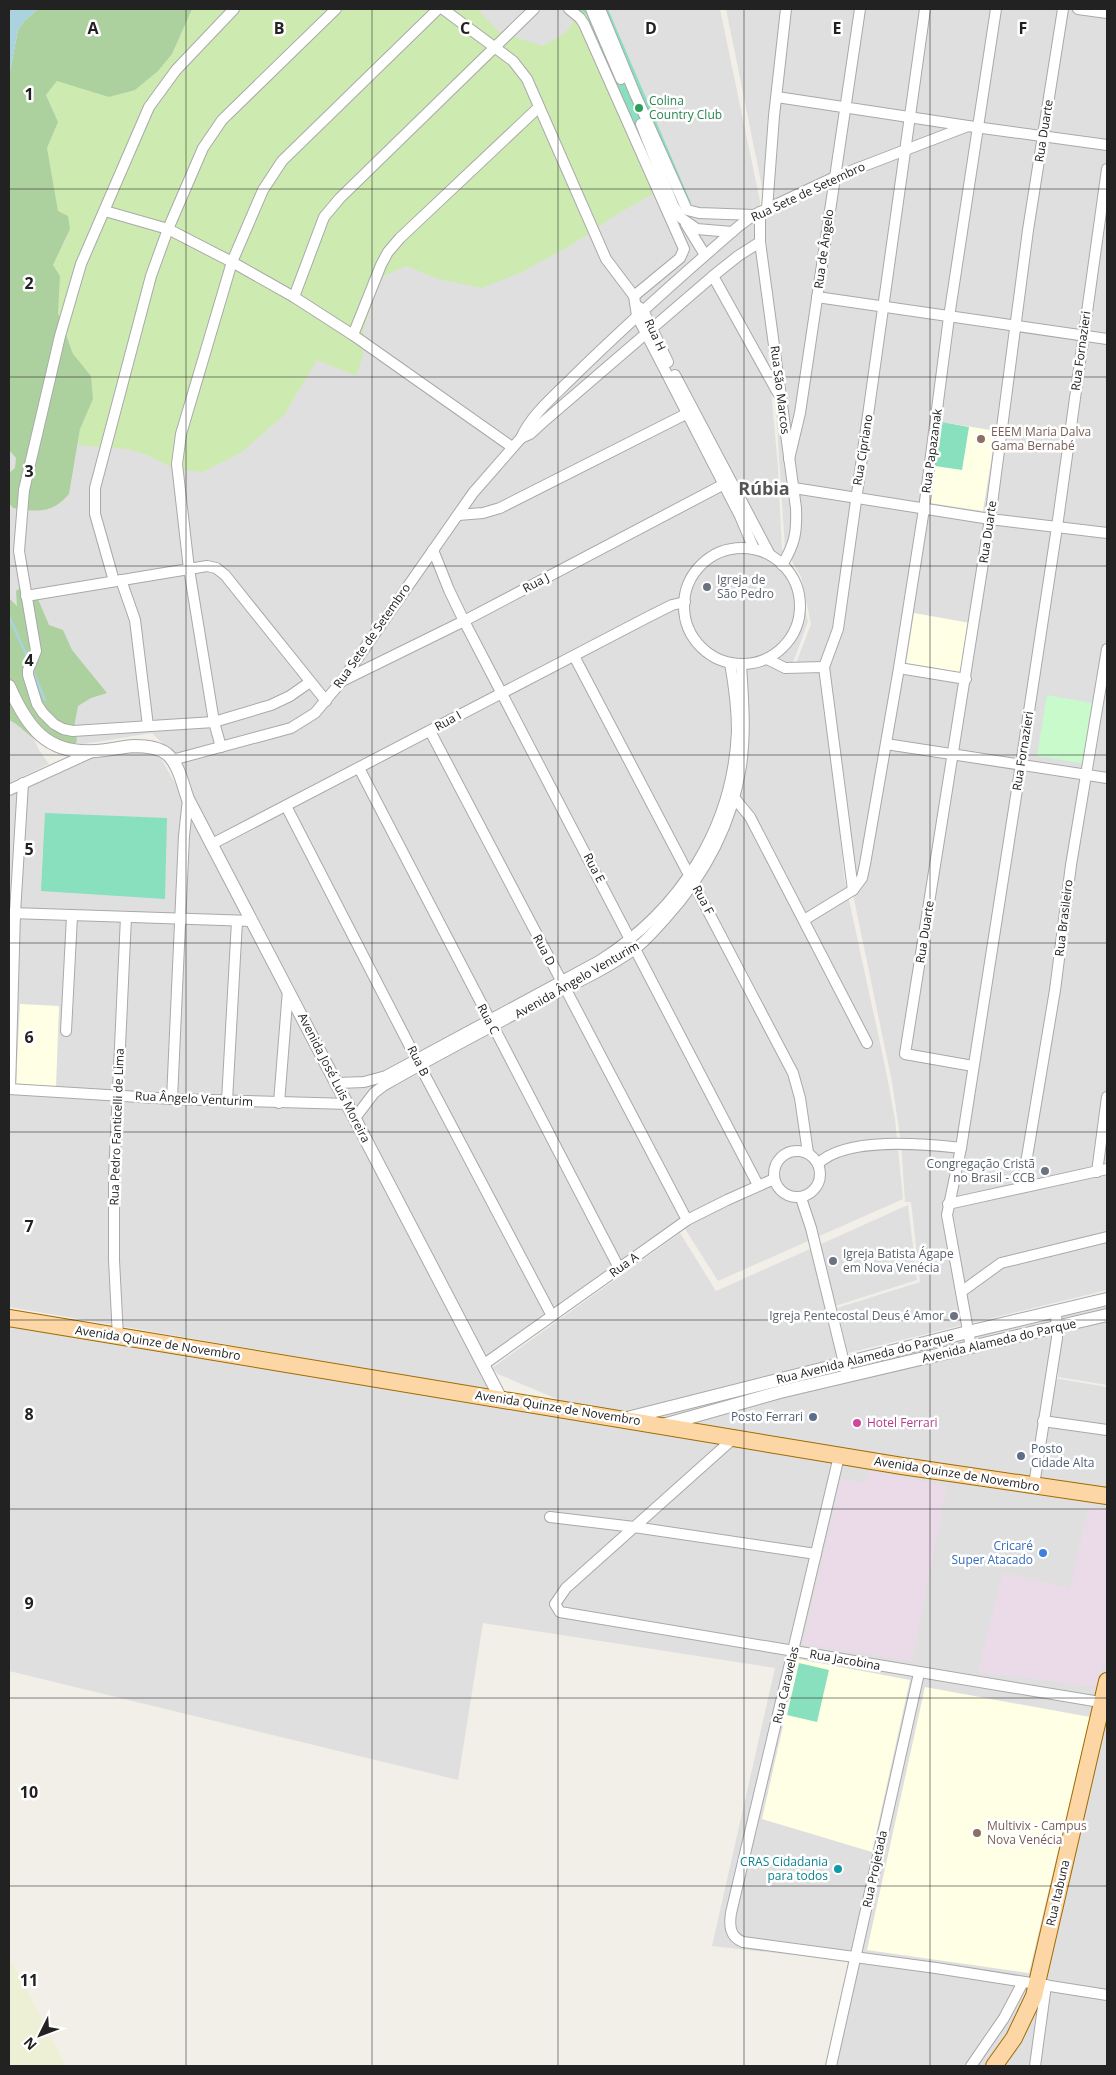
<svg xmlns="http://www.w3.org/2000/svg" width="1116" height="2075" viewBox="0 0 1116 2075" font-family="'Open Sans',sans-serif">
	<rect width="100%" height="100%" fill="#f2efe9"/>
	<!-- residential -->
	<g fill="#e0dfdf">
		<polygon points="75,9 720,9 760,201 769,366 778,468 782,550 797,577 808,621 796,655 787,674 819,673 834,769 844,877 885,1066 895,1119 903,1199 718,1281 682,1224 488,1365 164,745 152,733 59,748 9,672 9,302"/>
		<polygon points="726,9 1107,9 1107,1290 848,1353 837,1308 920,1282 911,1202 905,1202 901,1143 892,1082 849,875 823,671 793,671 811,624 801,577 785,549 767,270 765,202"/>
		<polygon points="9,684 39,750 49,764 9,783"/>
		<polygon points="153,744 232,885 491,1390 9,1307 9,789 101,750"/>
		<polygon points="908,1205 917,1280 832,1307 846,1357 1049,1306 1054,1378 1107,1387 1107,2066 829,2066 849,1961 712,1946 775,1668 483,1623 458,1780 9,1671 9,1322 604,1419 498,1374 492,1368 680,1233 716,1291"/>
		<polygon points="1107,1292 1107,1385 1058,1377 1057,1321 1055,1306"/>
	</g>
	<!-- industrial -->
	<g fill="#ebdbe8">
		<polygon points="869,1471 947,1486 912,1661 803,1644 841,1479 865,1483"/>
		<polygon points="1089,1506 1107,1510 1107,1655 1096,1687 978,1672 1003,1573 1070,1588"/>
	</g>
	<!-- education -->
	<g fill="#ffffe5">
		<polygon points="942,422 996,431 983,511 930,503"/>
		<polygon points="914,613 970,623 963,674 906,664"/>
		<polygon points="20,1004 59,1006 56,1087 16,1085"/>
		<polygon points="798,1659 910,1680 872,1852 762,1819"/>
		<polygon points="925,1687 1090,1717 1029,1973 867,1950"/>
	</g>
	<!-- farmland -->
	<polygon fill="#eef0d5" points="9,1957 49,2033 66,2066 9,2066"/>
	<!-- grass -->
	<polygon fill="#cdebb0" points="192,9 477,9 499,32 543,46 565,33 583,9 588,9 660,190 619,213 573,244 522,272 482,288 438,279 406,266 381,277 364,328 363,356 356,376 317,360 284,415 242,452 203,472 177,470 147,455 128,449 78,445 80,429 93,399 91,376 73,354 58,313 60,276 53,265 67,237 68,217 58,211 47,148 58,122 46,95 57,81 158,71 172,54"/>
	<!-- forest -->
	<g fill="#add19e">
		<path d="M38 9H192L172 54 158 71 135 90 109 97 57 81 46 95 58 122 47 148 58 211 68 216 70 229 53 265 60 276 58 313 73 354 91 376 93 399 80 429 69 494C52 514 37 512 13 508L9 503V473L15 468 16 458 9 450V76L18 30 24 21Z"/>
		<path d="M25 585 35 592 49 625 63 630 72 650 107 693 91 698 78 706 74 727 77 740 74 749C63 747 48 747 38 741 27 735 20 725 9 720V598L17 606 16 591Z"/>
	</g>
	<!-- park -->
	<polygon fill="#c8facc" points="1047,695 1097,704 1087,764 1037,756"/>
	<!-- pitch -->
	<g fill="#88e0be">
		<polygon points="579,9 608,9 691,203 670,207 586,14"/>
		<polygon points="942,422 969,427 962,470 935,466"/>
		<polygon points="45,813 167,818 165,899 41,891"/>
		<polygon points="799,1663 829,1670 817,1722 787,1715"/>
	</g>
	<!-- water -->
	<polygon fill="#aad3df" points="9,9 38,9 24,21 18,30 9,76"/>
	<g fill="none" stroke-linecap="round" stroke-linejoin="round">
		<!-- stream -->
		<g stroke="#aad3df" stroke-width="2.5">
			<polyline points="9,616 28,659"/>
			<polyline points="32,669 45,700"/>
		</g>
		<defs>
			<g id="minor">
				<polyline points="234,9 176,70 149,107 81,264 60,336 24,490 19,551 36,651 28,670 28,675 37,704 43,713 54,724 63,729 73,731 214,722 271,705 290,696 310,682"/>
				<polyline points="443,9 513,61 527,79 606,259 634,296 637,316 740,516 754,549"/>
				<polyline points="569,9 580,18 584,24 684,249 680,258 634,296"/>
				<polyline points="591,9 621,79"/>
				<polyline points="600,9 635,94 687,210 699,213 754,215"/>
				<polyline points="1078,9 1107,13"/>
				<polyline points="777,97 968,126 1107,145"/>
				<polyline points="641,124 673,205 681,218 697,229 732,232"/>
				<polyline points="767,209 774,116 786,9"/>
				<polyline points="105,211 168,229 232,262 294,297 353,335 512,447"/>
				<path d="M760 212V242L796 508C797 532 795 544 782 565"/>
				<polyline points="686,224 705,255"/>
				<polyline points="713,276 778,393"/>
				<polyline points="294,297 324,217 340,198 534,9"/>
				<polyline points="817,297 1107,339"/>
				<polyline points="639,307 643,310 668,362"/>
				<polyline points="353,335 381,265 388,252 400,238 539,107"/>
				<polyline points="675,375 770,555"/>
				<polyline points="521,438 530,434 542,423 713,276 738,256 760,242"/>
				<polyline points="789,459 800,413 860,9"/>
				<polyline points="794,488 990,519 1107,533"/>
				<polyline points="458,515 483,513 500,508 692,411"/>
				<circle cx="742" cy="606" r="58"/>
				<polyline points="433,550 449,590 464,621 758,1185"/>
				<polyline points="121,580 135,620 148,726"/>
				<polyline points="114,581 95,514 95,488 151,276 168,229 203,148 222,120 336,9"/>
				<polyline points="26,596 207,566 216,568 225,575 326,701"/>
				<polyline points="574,656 793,1073 800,1098 808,1153"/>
				<polyline points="767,659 785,668 824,667"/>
				<polyline points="899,668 966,679"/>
				<polyline points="342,681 464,621 730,481"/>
				<polyline points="430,731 687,1220"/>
				<polyline points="886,744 1107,778"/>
				<polyline points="221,747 214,722 189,569 177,464 181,434 232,262 263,190 282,161 438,9"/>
				<path d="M172 760 291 728 315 713 341 682 473 493 521 438C531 415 555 395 573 377 626 325 682 275 739 226L754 215 835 177 968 126"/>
				<polyline points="359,768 619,1268"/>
				<polyline points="9,790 92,752"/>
				<polyline points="732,795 750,817 867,1043"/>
				<polyline points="286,806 420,1066 552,1316"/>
				<polyline points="212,844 648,617 672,605 685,602"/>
				<polyline points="853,890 824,667 838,629 925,9"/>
				<polyline points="11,913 252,921"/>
				<polyline points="804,920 853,890 862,878 865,864 899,668 924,509 949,317 996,9"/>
				<polyline points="66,1031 72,916"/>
				<polyline points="973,1066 905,1054 990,519 1028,230 1063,9"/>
				<path d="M338 1083 364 1082 386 1076 599 961C680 910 733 828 737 731 737 708 734 685 730 663"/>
				<polyline points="9,1089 172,1099 349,1104"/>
				<polyline points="10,1089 15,913 23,783"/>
				<polyline points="172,1099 184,836 188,799"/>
				<polyline points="227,1101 237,921"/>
				<polyline points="279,1103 288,990"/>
				<path d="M355 1118 374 1093 383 1086C433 1057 485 1030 536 1003 568 987 606 970 635 949 646 941 655 930 665 919 704 876 732 824 741 766 746 732 743 698 741 664"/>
				<circle cx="797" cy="1174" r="23"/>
				<path d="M818 1164C845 1136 925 1144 961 1148"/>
				<polyline points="1097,1172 1107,1097"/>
				<polyline points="1022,1187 1055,990 1071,865 1107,649"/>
				<polyline points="801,1198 811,1228 846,1371"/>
				<polyline points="948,1204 1107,1169"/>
				<polyline points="961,1292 1001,1263 1107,1237"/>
				<polyline points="118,1337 114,1260 114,1176 126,917"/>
				<polyline points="971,1347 947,1215 961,1148 1021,764 1057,527 1107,169"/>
				<polyline points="483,1365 687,1220 727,1200 774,1179"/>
				<polyline points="1043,1421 1107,1430"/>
				<polyline points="734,1438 566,1588 555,1604 560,1612 1106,1703"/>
				<path d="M839 1456 731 1913C729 1926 730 1937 743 1942L936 1968 1107 1995"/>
				<polyline points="1034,1485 1057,1338 1056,1312"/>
				<polyline points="550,1517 634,1527 816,1554"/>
				<polyline points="831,2066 919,1673"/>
				<polyline points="971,2066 1004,2018 1023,1982"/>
				<polyline points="1035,2066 1046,1985"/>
			</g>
			<g id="tertiary">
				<path d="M9 686C27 727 47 755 96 751 109 750 122 747 134 746 145 746 158 747 167 754 179 764 183 786 188 799L501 1399"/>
				<polyline points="627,1418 968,1332 1107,1299"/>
				<polyline points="663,1425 780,1392 1107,1315"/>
			</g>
			<g id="primary">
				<polyline points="9,1318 902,1466 1107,1496"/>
				<polyline points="994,2066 1014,2038 1034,1996 1107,1681"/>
			</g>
		</defs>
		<!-- minor casing -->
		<use href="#minor" stroke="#a9a9a9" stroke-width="12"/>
		<!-- tertiary casing -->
		<use href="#tertiary" stroke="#a9a9a9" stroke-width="14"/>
		<!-- primary casing -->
		<use href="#primary" stroke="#a06b00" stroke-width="18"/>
		<!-- minor -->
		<use href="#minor" stroke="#fff" stroke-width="10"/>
		<!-- tertiary -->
		<use href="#tertiary" stroke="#fff" stroke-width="12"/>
		<!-- primary -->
		<use href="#primary" stroke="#fcd6a4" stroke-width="16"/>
	</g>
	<!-- grid -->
	<path fill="none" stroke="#222" stroke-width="1" stroke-opacity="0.55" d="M186 9V2066M372 9V2066M558 9V2066M744 9V2066M930 9V2066M9 189H1107M9 377H1107M9 566H1107M9 755H1107M9 943H1107M9 1132H1107M9 1320H1107M9 1509H1107M9 1698H1107M9 1886H1107"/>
	<!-- markers -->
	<circle fill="#2e9e5b" stroke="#fff" stroke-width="2" cx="639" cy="108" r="5"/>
	<g fill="#8d6e63" stroke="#fff" stroke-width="2">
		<circle cx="981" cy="439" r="5"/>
		<circle cx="977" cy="1833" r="5"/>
	</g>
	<g fill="#6b7280" stroke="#fff" stroke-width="2">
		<circle cx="707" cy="587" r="5"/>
		<circle cx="1045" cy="1171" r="5"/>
		<circle cx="833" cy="1261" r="5"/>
		<circle cx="954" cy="1316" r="5"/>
	</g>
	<g fill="#5c6f8a" stroke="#fff" stroke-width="2">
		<circle cx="813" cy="1417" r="5"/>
		<circle cx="1021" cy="1456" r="5"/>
	</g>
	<circle fill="#d1479c" stroke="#fff" stroke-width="2" cx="857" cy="1423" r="5"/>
	<circle fill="#3f7fe0" stroke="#fff" stroke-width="2" cx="1043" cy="1553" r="5"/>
	<circle fill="#0f9aa8" stroke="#fff" stroke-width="2" cx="838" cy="1869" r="5"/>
	<g text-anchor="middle" stroke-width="5" stroke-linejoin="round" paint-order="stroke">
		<!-- leisure labels -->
		<g font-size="12" fill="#27864d" stroke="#fff" text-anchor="start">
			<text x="649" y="105">Colina<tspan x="649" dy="14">Country Club</tspan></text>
		</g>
		<!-- street labels -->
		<g font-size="12" fill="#222" stroke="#fff">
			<text transform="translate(1044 131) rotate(-81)" y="4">Rua Duarte</text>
			<text transform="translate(808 192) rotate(-25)" y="4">Rua Sete de Setembro</text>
			<text transform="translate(824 249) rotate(-82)" y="4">Rua de Ângelo</text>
			<text transform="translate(655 335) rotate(65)" y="4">Rua H</text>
			<text transform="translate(1081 351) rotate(-82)" y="4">Rua Fornazieri</text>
			<text transform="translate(780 390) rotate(83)" y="4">Rua São Marcos</text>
			<text transform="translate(863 450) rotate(-81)" y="4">Rua Cipriano</text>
			<text transform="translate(932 451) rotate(-82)" y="4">Rua Papazanak</text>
			<text transform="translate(988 532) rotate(-82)" y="4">Rua Duarte</text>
			<text transform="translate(536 583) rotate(-28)" y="4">Rua J</text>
			<text transform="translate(372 636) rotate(-55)" y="4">Rua Sete de Setembro</text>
			<text transform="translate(448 721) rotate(-29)" y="4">Rua I</text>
			<text transform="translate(1023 751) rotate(-81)" y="4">Rua Fornazieri</text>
			<text transform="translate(594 868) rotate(62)" y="4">Rua E</text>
			<text transform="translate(703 900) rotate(62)" y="4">Rua F</text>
			<text transform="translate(1064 918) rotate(-83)" y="4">Rua Brasileiro</text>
			<text transform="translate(925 932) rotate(-81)" y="4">Rua Duarte</text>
			<text transform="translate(544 950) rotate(62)" y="4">Rua D</text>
			<text transform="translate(577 980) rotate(-30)" y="4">Avenida Ângelo Venturim</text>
			<text transform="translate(488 1019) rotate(62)" y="4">Rua C</text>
			<text transform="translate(418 1061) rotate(63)" y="4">Rua B</text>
			<text transform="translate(334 1078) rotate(63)" y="4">Avenida José Luis Moreira</text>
			<text transform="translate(194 1099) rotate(3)" y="4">Rua Ângelo Venturim</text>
			<text transform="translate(117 1127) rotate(-88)" y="4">Rua Pedro Fanticelli de Lima</text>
			<text transform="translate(624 1265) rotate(-36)" y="4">Rua A</text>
			<text transform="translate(999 1341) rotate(-13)" y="4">Avenida Alameda do Parque</text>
			<text transform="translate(158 1343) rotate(9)" y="4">Avenida Quinze de Novembro</text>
			<text transform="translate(865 1358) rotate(-14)" y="4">Rua Avenida Alameda do Parque</text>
			<text transform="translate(558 1408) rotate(9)" y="4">Avenida Quinze de Novembro</text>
			<text transform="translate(957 1474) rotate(9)" y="4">Avenida Quinze de Novembro</text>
			<text transform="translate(845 1660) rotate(10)" y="4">Rua Jacobina</text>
			<text transform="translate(786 1685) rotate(-77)" y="4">Rua Caravelas</text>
			<text transform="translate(875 1869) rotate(-78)" y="4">Rua Projetada</text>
			<text transform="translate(1058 1893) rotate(-77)" y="4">Rua Itabuna</text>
		</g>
		<!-- education labels -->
		<g font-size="12" fill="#785e54" stroke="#fff" text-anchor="start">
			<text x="991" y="436">EEEM Maria Dalva<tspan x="991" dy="14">Gama Bernabé</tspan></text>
			<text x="987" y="1830">Multivix - Campus<tspan x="987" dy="14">Nova Venécia</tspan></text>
		</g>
		<!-- worship labels -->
		<g font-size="12" fill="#5b616d" stroke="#fff" text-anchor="start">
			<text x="717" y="584">Igreja de<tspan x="717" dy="14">São Pedro</tspan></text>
			<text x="1035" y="1168" text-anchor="end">Congregação Cristã<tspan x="1035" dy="14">no Brasil - CCB</tspan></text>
			<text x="843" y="1258">Igreja Batista Ágape<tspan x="843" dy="14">em Nova Venécia</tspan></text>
			<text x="944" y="1320" text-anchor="end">Igreja Pentecostal Deus é Amor</text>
		</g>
		<!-- service labels -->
		<g font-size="12" fill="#4e5e75" stroke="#fff" text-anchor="end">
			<text x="803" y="1421">Posto Ferrari</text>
			<text x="1031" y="1453" text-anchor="start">Posto<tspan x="1031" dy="14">Cidade Alta</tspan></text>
		</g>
		<!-- hotel labels -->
		<g font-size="12" fill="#b23c85" stroke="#fff" text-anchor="start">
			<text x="867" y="1427">Hotel Ferrari</text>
		</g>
		<!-- shop labels -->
		<g font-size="12" fill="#366cbe" stroke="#fff" text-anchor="end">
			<text x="1033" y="1550">Cricaré<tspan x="1033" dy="14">Super Atacado</tspan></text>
		</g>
		<!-- culture labels -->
		<g font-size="12" fill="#0d838f" stroke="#fff" text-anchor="end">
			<text x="828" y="1866">CRAS Cidadania<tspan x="828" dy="14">para todos</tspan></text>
		</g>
		<!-- district labels -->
		<g font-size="18" font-weight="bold" fill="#555" stroke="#fff">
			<text x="764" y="495">Rúbia</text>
		</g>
	</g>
	<g font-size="16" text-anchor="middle" font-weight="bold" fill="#222" stroke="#fff" stroke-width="5" stroke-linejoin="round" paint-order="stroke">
		<text x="93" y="34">A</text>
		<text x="279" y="34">B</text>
		<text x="465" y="34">C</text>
		<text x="651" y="34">D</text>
		<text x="837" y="34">E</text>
		<text x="1023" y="34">F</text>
		<text x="29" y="100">1</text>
		<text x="29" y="289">2</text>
		<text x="29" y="477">3</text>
		<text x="29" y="666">4</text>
		<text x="29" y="855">5</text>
		<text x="29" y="1043">6</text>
		<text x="29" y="1232">7</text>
		<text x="29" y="1420">8</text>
		<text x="29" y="1609">9</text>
		<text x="29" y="1798">10</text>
		<text x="29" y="1986">11</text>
	</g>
	<!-- border -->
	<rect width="1116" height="2075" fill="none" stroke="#222222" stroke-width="20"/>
	<!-- north arrow -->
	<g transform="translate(40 2035) rotate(228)" stroke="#ffffff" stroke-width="4" paint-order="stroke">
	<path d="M0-4L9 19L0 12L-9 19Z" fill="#222222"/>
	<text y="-8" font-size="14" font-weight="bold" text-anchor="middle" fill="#222222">N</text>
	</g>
</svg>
